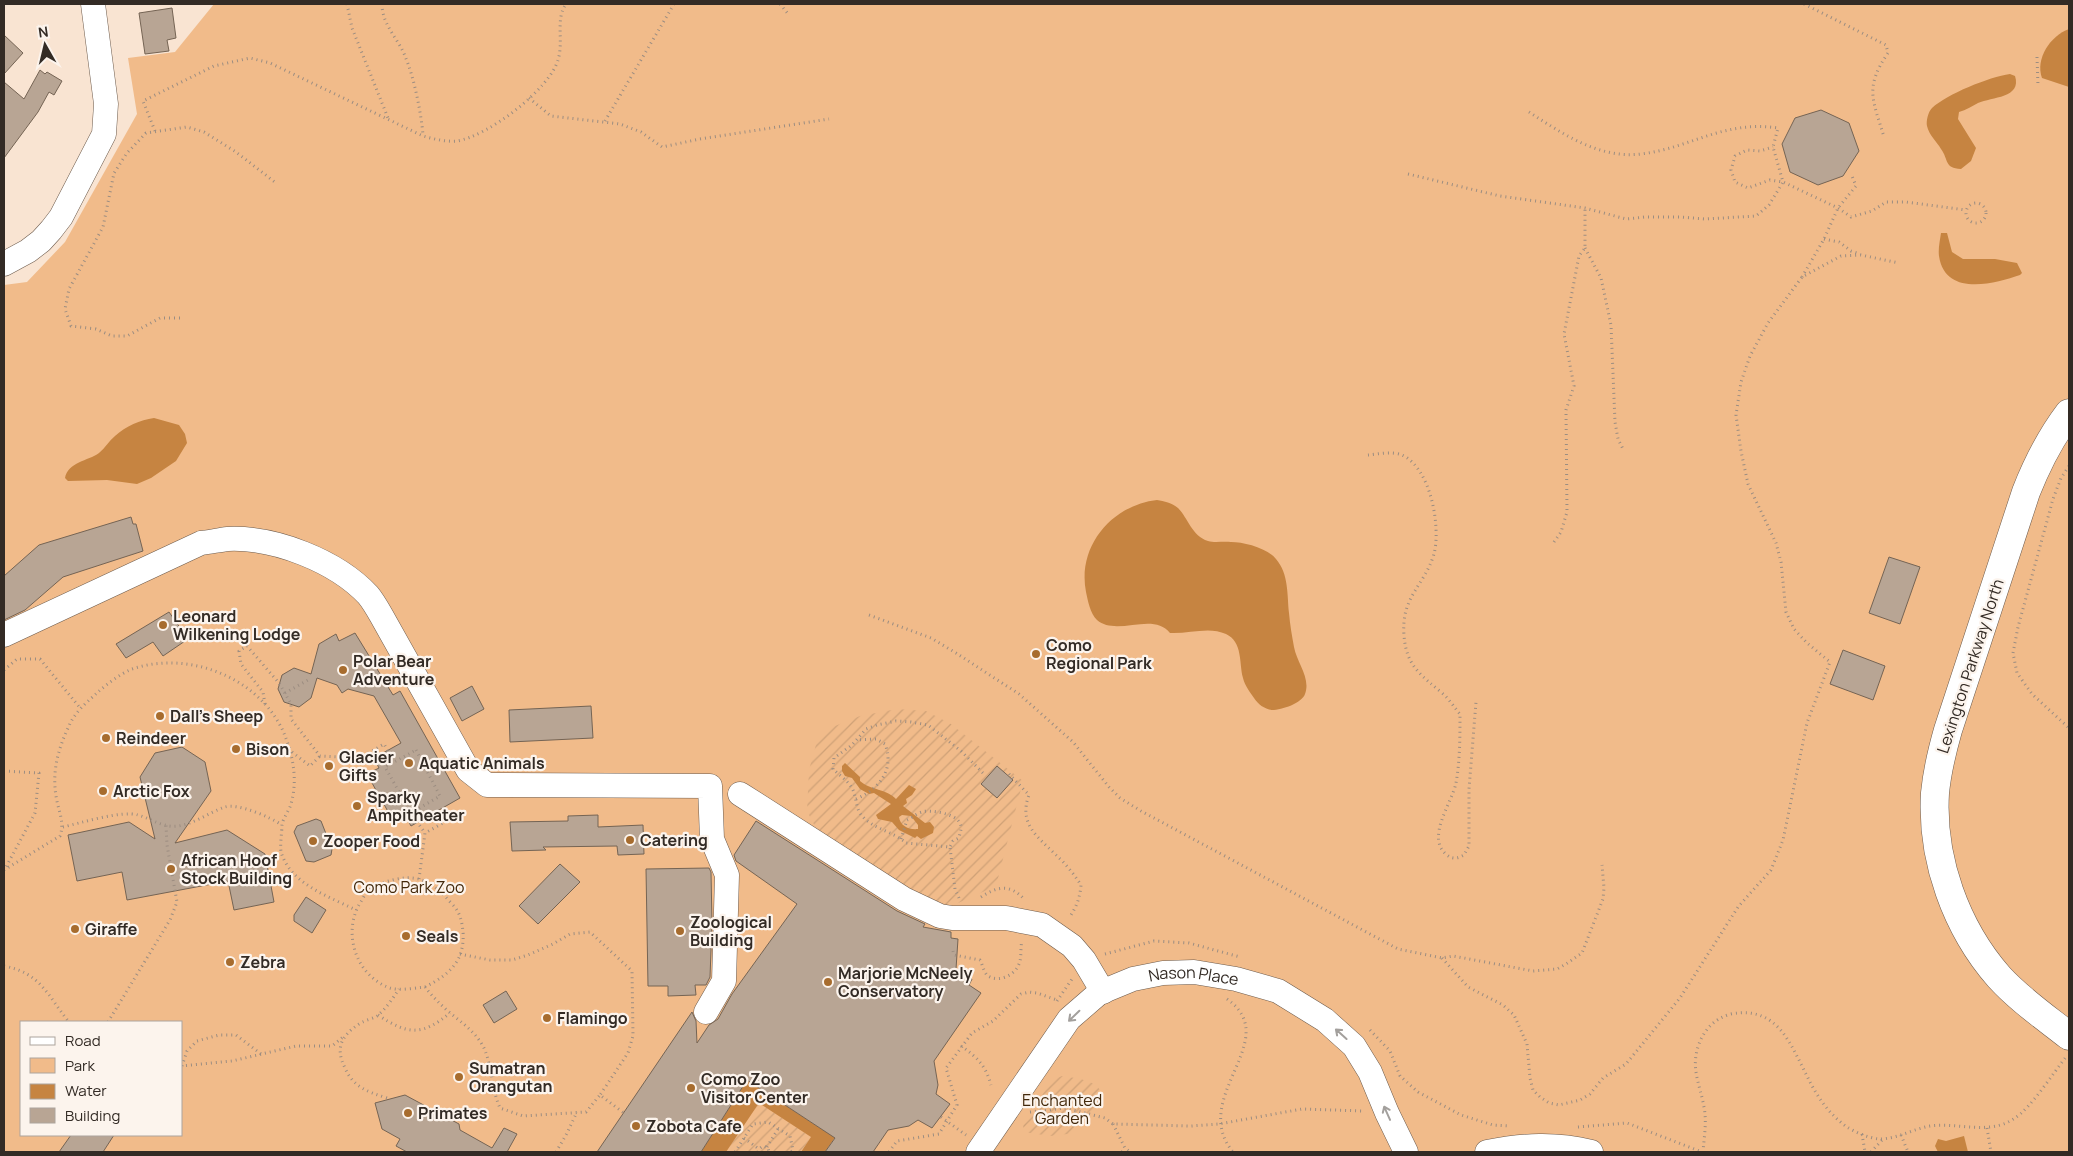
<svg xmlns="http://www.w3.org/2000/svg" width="2073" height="1156" viewBox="0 0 2073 1156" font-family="Manrope,sans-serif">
	<defs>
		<pattern id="garden-furrows" width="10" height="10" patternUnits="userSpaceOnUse" patternTransform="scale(1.25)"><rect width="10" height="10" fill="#f1bb8a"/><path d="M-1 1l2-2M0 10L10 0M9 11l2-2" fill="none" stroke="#cfa177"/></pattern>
	</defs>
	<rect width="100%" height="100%" fill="#f9e4d2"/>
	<!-- park -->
	<path fill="#f1bb8a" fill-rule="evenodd" d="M214 4H2069V1152H4V285L27 282 65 242 137 114 128 58 175 52ZM21 1022H181V1135H21Z"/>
	<!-- garden -->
	<g fill="url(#garden-furrows)">
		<polygon points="897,709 926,711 951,724 1023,781 996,886 947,908 920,900 822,840 807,811 809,770 817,741 835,726 860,716"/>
		<path d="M1062 1076C1081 1079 1112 1081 1099 1110L1087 1115 1076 1133 1050 1136 1024 1132 1023 1124 1052 1080Z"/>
		<polygon points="759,1103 811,1137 801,1152 726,1152"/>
	</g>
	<!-- water -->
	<g fill="#c68441" fill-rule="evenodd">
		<path d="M2069 29V87L2042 78C2035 59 2050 36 2069 29Z"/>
		<path d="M2010 74 2015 76C2022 98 1992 97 1978 103 1972 106 1966 110 1959 112L1958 119 1976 148 1971 161 1961 169C1944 168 1949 160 1941 149 1937 142 1929 135 1927 126 1926 121 1928 112 1932 108 1947 94 1989 77 2010 74Z"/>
		<path d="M1941 233H1947L1952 252 1963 259H1995L2017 263 2022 273 2020 275C1994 284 1945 297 1939 256 1938 249 1940 240 1941 233Z"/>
		<path d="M154 418 179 425 185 434 187 443 176 461 151 478 137 484 107 480 68 481 65 478C68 462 88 461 99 453 105 448 109 441 115 436 126 426 140 420 154 418Z"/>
		<path d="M1157 500C1164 501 1172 503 1178 508 1188 518 1192 536 1208 541 1215 543 1223 541 1231 542 1244 542 1267 548 1276 559 1289 574 1287 595 1289 613 1290 625 1292 636 1294 647 1297 663 1311 678 1305 694 1302 703 1282 710 1272 710 1264 709 1258 704 1254 698 1250 692 1245 686 1243 678 1239 663 1243 642 1226 634 1209 626 1189 634 1170 633 1153 611 1117 637 1097 620 1090 613 1088 601 1086 592 1077 546 1112 505 1157 500Z"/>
		<path d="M845 763 860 777V781C870 790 887 789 896 799L909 785 916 789 912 795 906 799 907 803 903 806 925 823 930 822 934 827 933 833 921 839 917 836 915 838 899 830 892 822 878 819 876 815 891 804 874 793 869 794 860 789 852 778 845 776 842 771V766ZM902 815 911 816 918 825V829C909 830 900 826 899 817Z"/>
		<polygon points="758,1063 758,1087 823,1130 855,1108 825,1152 801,1152 811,1137 759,1103 726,1152 701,1152"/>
		<polygon points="1964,1136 1968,1152 1938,1152 1935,1146 1938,1139 1946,1141"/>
	</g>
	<!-- building -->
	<g fill="#b8a594" stroke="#756454">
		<polygon points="172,8 176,38 167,40 169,51 145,54 139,13"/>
		<polygon points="4,35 23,53 4,74"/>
		<polygon points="40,70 45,74 47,72 62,81 54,95 49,92 38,112 4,158 4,82 24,99"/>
		<polygon points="1821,110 1849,123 1859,151 1843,176 1818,185 1790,172 1782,144 1795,118"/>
		<polygon points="131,517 133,524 136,524 143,551 63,577 25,610 4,620 4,576 39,545"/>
		<polygon points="1889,557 1920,567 1900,624 1869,613"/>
		<polygon points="169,612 188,639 163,656 153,642 126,658 116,644"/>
		<polygon points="355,633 393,695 400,691 460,798 411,826 406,817 395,824 367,774 379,768 374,758 401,743 374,696 348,689 342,693 337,685 317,678 311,698 299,707 284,702 278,689 282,675 294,668 311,674 319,644 336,634 339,641"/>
		<polygon points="1843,650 1885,666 1873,700 1830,684"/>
		<polygon points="472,686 484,709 462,721 450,698"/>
		<polygon points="591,706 593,738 510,742 509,710"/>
		<polygon points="182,747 205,762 211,791 175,843 227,830 265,854 274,902 234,910 228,881 127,900 122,872 77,881 68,835 129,822 155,839 140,777 155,753"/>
		<polygon points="997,766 1013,780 997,798 981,784"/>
		<polygon points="598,815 598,827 643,825 644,854 618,855 617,846 543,847 546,850 512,851 510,822 568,821 568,816"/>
		<polygon points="316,819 321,821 332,849 331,855 314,862 306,861 294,832 297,826"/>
		<polygon points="756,821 897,911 925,924 923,927 951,932 951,938 958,939 956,969 972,979 969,985 981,993 934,1061 938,1085 936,1094 950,1104 932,1128 918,1120 909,1126 888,1130 873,1152 825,1152 835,1138 747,1080 701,1152 597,1152 692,1012 696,1021 697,1043 709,1025 718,1019 732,994 797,904 736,861 734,855"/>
		<polygon points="560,864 580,882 538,924 519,906"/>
		<polygon points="709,868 711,872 712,924 710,977 706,985 695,985 696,995 668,996 668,986 648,986 646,869"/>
		<polygon points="306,897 326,910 312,933 294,921 294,915"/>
		<polygon points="506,991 517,1009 494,1023 483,1005"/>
		<polygon points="405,1095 459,1124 460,1130 492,1148 504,1128 517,1134 507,1152 407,1152 396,1146 400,1139 382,1129 375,1103"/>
		<polygon points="71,1135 114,1135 103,1152 59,1152"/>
	</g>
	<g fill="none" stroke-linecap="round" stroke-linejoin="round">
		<defs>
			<g id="minor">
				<polyline points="4,264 28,251 41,241 51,230 61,217 104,134 106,104 93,4"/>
				<path d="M4 635 201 543C210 542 219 540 228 539 275 537 336 561 368 595 373 601 377 608 381 615L468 770 487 785 710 786 712 839 727 875 724 981 706 1012"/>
				<polyline points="740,794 904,899 940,916 952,918 1006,918 1042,925 1072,946 1084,960 1103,992"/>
				<path id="s1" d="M978 1152 1069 1019 1099 993 1133 979 1163 973 1194 972 1236 979 1278 991 1325 1020 1354 1046 1370 1072 1387 1113 1406 1152"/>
				<path d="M1487 1152C1524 1145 1555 1143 1591 1152"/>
			</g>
			<path id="major" d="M2069 413C2050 438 2037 464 2026 492L1948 730C1942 751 1937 772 1935 793 1931 859 1956 928 1999 977 2020 1000 2045 1017 2069 1036"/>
		</defs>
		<!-- minor casing -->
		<use href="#minor" stroke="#6d5b4c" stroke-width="25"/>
		<!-- major casing -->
		<use href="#major" stroke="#6d5b4c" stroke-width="29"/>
		<!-- path -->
		<g stroke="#9c8d81" stroke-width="3" stroke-dasharray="1 4" stroke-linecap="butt">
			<polyline points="347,4 352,28 388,118"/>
			<path d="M382 4C382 25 398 38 405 56 414 77 421 112 423 135"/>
			<polyline points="780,4 789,15"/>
			<path d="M1804 4 1886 45 1888 53C1864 88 1873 100 1884 137"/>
			<polyline points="2037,57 2038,86"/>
			<polyline points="529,98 551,116 620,124 641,132 662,147 700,139 829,119"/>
			<path d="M1529 112C1563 134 1599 159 1641 154 1691 148 1723 120 1778 128L1773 147 1783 182 1838 208 1851 217 1872 211 1886 202H1906L1966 210"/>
			<polyline points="605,121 674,4"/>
			<path d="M155 131 143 101 214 66 250 58 270 63 423 136C434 139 445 142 457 141 488 136 549 90 558 60 564 41 555 19 566 4"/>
			<polyline points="1408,174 1500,196 1585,208 1626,219 1645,217 1681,217 1705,219 1756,216 1769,205 1783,182 1770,180 1748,188 1735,182 1731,170 1735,156 1747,150 1760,151 1773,147"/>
			<circle cx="1976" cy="213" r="10"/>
			<polyline points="1824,239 1839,242 1851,251 1857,253"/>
			<polyline points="1585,248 1601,278 1611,325 1615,422 1618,439 1624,451"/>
			<polyline points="1802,277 1824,239 1838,208 1856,186 1852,176"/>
			<polyline points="180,318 160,318 127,336 112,336 96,329 71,326 65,309 69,289 103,227 114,173 127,153 146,133 187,127 204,132 236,152 276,183"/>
			<path d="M1368 455C1378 454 1392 451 1402 455 1431 468 1441 527 1434 554 1424 587 1401 596 1404 635 1406 666 1421 675 1442 693 1449 699 1454 707 1460 714 1460 736 1460 761 1456 783 1452 803 1425 838 1447 855 1453 860 1458 858 1464 855L1469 846V789L1476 702"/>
			<polyline points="2069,466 2061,478 2053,499 2018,627 2013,653 2017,673 2032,694 2069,728"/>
			<polyline points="1554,542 1561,532 1567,512 1566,410 1574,386 1564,334 1579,256 1585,248 1585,208"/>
			<polyline points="869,615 931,638 956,653 1019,694 1073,742 1109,787 1120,798 1141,811 1398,949 1442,958 1453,956 1533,971 1557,969 1566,964 1582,953 1603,899 1604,888 1602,865"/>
			<polyline points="4,670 17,659 40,659 81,709"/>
			<polyline points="285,693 308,680"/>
			<polyline points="265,704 263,692 241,664 239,651 247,646 279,683 291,704 291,719 320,756 360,758 384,744 394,762"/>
			<polygon points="416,750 440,796 411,813 385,767"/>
			<polyline points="292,752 310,766 320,756"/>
			<polyline points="4,771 39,773 35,813 6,867"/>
			<path d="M1009 774 1029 795C1018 824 1038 837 1056 855 1065 863 1074 874 1081 885 1080 898 1076 908 1069 918"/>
			<path d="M856 799C879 789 895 770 885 744L876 739 857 740"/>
			<polyline points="411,813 425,833"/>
			<path d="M63 827C80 823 123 810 138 815 152 819 163 828 178 826 194 824 210 812 225 807 238 803 270 817 282 825"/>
			<path d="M901 839 907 820C912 818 917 813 922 812 930 809 955 814 959 822 963 827 960 832 959 838L953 841 950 847"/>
			<path d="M4 870 60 836C65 822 58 810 56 796 52 771 58 749 69 726 74 713 87 702 98 692 107 684 120 674 132 669 188 650 258 677 283 731 293 754 298 780 291 804 289 811 283 818 282 825 282 833 279 849 282 855 293 885 330 897 356 910"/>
			<polyline points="419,879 425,833 463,812"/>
			<path d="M981 897C998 886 1010 884 1024 899"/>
			<path d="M959 898 955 889 950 847 906 843C894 832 874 829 863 817 855 809 857 797 852 788 847 780 839 775 833 769L834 758 852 745 866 729 877 725 896 721 911 722 928 725 961 751 985 775"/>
			<path d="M953 951 954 955 980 960C983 965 984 975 990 977 1000 982 1015 975 1019 964 1022 957 1020 948 1022 941"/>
			<polyline points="460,954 490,960 512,960 528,955 553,944 570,934 590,932 632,971 633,1036 628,1053 600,1095"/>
			<polyline points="1105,954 1154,941 1189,943 1240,957"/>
			<polyline points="1442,958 1468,987 1503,1005 1514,1015 1527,1044 1530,1078 1533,1090 1540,1097 1549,1103 1559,1105 1580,1100 1590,1094 1603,1078 1626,1064 1680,998 1738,907 1771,870 1783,840 1807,723 1830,662 1807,643 1794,629 1786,612 1781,562 1776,543 1748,484 1741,451 1736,415 1741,382 1750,356 1768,323 1802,277 1841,256 1861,255 1899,263"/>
			<path d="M4 966C41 973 47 995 69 1022"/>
			<path d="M425 987C449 975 465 961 463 932 462 921 460 912 452 904 436 886 423 874 397 879 387 881 378 884 369 890 365 893 363 899 360 903 342 933 356 976 390 988 400 991 414 988 425 987 432 996 440 1004 449 1012 462 1023 476 1032 484 1048 493 1069 491 1088 500 1108L523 1116 586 1112 600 1095 624 1113"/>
			<path d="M1227 999C1285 1040 1188 1097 1233 1152"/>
			<polyline points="1057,1001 1072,979"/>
			<path d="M378 1015C408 1035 422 1036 450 1013"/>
			<polyline points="108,1022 170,920 177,902 167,845 166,825"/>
			<polyline points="1370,1030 1390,1051 1400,1076 1418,1092 1461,1115 1493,1125 1510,1126"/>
			<path d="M961 1046C977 1057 986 1066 991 1085"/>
			<polyline points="181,1066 232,1061 296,1046 332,1046 343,1037"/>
			<polyline points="182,1066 187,1051 197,1041 219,1035 236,1035 261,1054"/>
			<path d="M387 1098C368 1092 353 1087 345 1068 335 1048 341 1036 359 1024 365 1020 372 1019 377 1016 386 1009 393 998 399 989"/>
			<polyline points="1030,1112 1065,1108 1105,1118 1113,1124 1191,1126 1219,1124 1302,1109 1363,1111"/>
			<polyline points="941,1117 966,1135"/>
			<polyline points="1113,1124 1125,1148 1130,1152"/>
			<polyline points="1578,1127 1627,1123 1702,1152"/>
			<polyline points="1987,1128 1991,1152"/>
			<polyline points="1862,1134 1865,1152"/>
			<polyline points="1901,1135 1908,1152"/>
			<polyline points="744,1138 759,1149"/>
			<polyline points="767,1147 778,1129"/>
			<polyline points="556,1152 566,1135 577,1112"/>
			<polyline points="735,1152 753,1124 768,1122 790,1136 793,1150 791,1152"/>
			<polyline points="758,1152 759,1149 763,1146 768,1148 769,1152"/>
			<polyline points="889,1152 897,1141 939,1134 957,1105 946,1068 972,1033 993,1021 1021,994 1029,992 1037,993 1057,1000"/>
			<polyline points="1122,1152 1125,1148"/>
			<path d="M1703 1152C1704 1138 1707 1122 1704 1107 1700 1084 1690 1068 1699 1044 1704 1030 1715 1018 1731 1014 1779 1005 1791 1046 1809 1080 1818 1098 1830 1115 1847 1127 1855 1132 1868 1138 1879 1139 1897 1139 1913 1129 1930 1126 1959 1122 1989 1136 2015 1118 2030 1109 2054 1072 2066 1057"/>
			<polyline points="1871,1152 1884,1138"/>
		</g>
		<!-- minor -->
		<use href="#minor" stroke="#fff" stroke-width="24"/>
		<!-- major -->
		<use href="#major" stroke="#fff" stroke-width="28"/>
	</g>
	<!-- one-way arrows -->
	<defs><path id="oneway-shaft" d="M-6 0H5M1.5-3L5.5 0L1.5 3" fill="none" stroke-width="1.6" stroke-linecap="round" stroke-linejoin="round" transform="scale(1.25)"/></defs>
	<g stroke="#a3a09d">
		<use href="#oneway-shaft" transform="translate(1074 1016) rotate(136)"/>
		<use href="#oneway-shaft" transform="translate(1341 1034) rotate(-138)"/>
		<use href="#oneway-shaft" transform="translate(1387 1113) rotate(-114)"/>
	</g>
	<!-- markers -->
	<g fill="#a76c2e" stroke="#fcf4ed" stroke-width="2">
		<circle cx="163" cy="625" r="5"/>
		<circle cx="1036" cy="654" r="5"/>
		<circle cx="343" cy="670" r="5"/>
		<circle cx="160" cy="716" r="5"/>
		<circle cx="106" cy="738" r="5"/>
		<circle cx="236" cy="749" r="5"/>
		<circle cx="409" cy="763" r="5"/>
		<circle cx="329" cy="766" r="5"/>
		<circle cx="103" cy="791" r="5"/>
		<circle cx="357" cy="806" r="5"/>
		<circle cx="630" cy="840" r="5"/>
		<circle cx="313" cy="841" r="5"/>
		<circle cx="171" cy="869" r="5"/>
		<circle cx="75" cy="929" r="5"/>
		<circle cx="680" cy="931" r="5"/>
		<circle cx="406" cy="936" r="5"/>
		<circle cx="230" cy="962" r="5"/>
		<circle cx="828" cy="982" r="5"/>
		<circle cx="547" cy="1018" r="5"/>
		<circle cx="459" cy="1077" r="5"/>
		<circle cx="691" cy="1088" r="5"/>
		<circle cx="408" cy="1113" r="5"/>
		<circle cx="636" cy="1126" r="5"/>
	</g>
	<g text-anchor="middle" stroke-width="4.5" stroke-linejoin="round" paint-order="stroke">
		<!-- poi labels -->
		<g font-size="16" font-weight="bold" fill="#332b25" stroke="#fcf4ed" text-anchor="start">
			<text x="173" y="622">Leonard<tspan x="173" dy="18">Wilkening Lodge</tspan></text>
			<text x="1046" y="651">Como<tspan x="1046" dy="18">Regional Park</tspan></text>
			<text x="353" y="667">Polar Bear<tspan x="353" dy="18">Adventure</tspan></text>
			<text x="170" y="722">Dall's Sheep</text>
			<text x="116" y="744">Reindeer</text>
			<text x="246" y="755">Bison</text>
			<text x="339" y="763">Glacier<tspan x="339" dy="18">Gifts</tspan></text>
			<text x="419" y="769">Aquatic Animals</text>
			<text x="113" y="797">Arctic Fox</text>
			<text x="367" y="803">Sparky<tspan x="367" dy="18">Ampitheater</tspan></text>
			<text x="640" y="846">Catering</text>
			<text x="323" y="847">Zooper Food</text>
			<text x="181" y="866">African Hoof<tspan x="181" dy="18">Stock Building</tspan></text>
			<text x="690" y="928">Zoological<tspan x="690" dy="18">Building</tspan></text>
			<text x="85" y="935">Giraffe</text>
			<text x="416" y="942">Seals</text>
			<text x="240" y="968">Zebra</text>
			<text x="838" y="979">Marjorie McNeely<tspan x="838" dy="18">Conservatory</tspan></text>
			<text x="557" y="1024">Flamingo</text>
			<text x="469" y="1074">Sumatran<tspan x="469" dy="18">Orangutan</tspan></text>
			<text x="701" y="1085">Como Zoo<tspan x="701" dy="18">Visitor Center</tspan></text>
			<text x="418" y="1119">Primates</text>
			<text x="646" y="1132">Zobota Cafe</text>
		</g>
		<!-- street labels -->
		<g font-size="16" fill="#332b25" stroke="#fcf4ed">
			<text transform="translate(1970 666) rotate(-72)" y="6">Lexington Parkway North</text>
			<text dy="6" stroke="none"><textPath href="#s1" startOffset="299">Nason Place</textPath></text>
		</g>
		<!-- park labels -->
		<g font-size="16" fill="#43280a" stroke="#fcf4ed">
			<text x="409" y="893">Como Park Zoo</text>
			<text x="1062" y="1106">Enchanted<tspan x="1062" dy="18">Garden</tspan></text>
		</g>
	</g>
	<!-- border -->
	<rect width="2073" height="1156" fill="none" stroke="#332b25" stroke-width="10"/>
	<!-- legend -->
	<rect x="20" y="1021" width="162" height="115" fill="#fcf4ed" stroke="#aca49d"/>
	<rect x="30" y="1037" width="25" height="8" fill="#ffffff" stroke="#aca49d"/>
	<text x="65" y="1046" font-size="15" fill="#332b25">Road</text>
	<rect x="30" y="1058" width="25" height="15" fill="#f1bb8a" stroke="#aca49d"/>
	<text x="65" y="1071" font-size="15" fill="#332b25">Park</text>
	<rect x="30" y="1084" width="25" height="15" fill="#c68441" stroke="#aca49d"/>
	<text x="65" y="1096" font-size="15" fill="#332b25">Water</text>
	<rect x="30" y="1108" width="25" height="15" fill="#b8a594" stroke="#aca49d"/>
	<text x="65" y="1121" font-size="15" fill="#332b25">Building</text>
	<!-- north arrow -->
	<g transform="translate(45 45) rotate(352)" stroke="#fcf4ed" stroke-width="4" paint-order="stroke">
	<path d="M0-4L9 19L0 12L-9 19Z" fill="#332b25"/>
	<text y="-8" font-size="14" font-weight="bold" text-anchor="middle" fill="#332b25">N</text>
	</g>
</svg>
